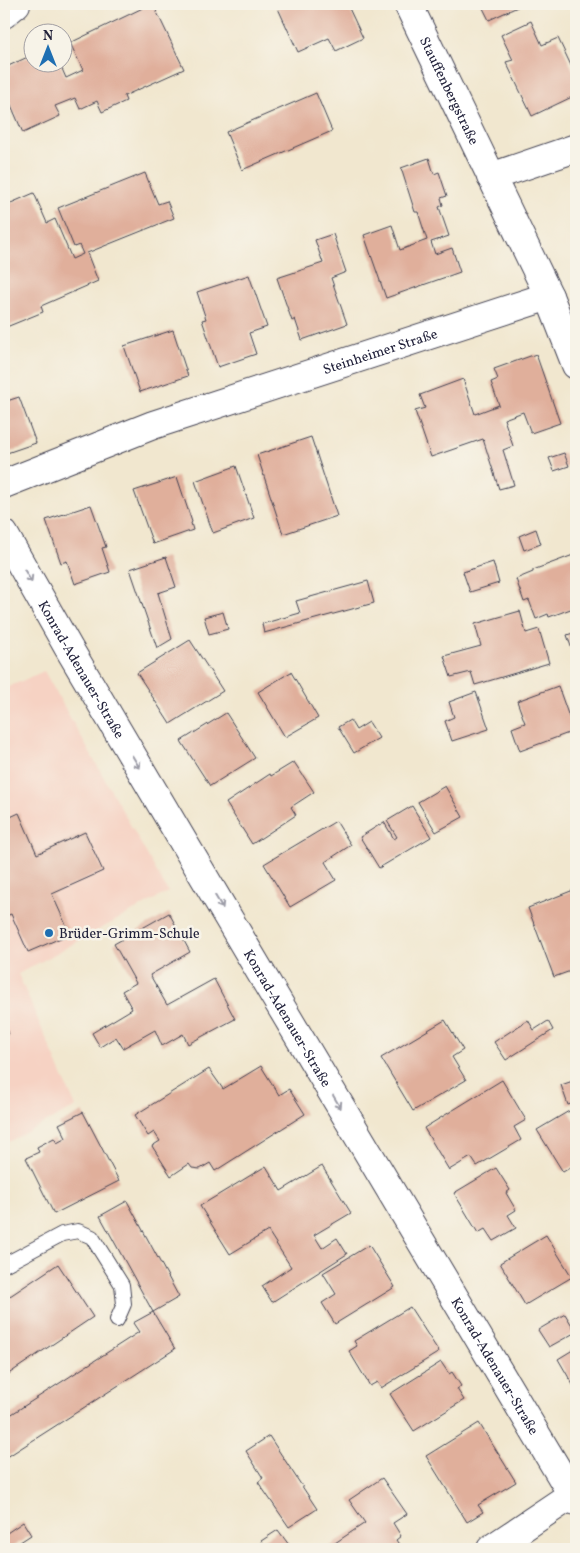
<svg xmlns="http://www.w3.org/2000/svg" width="580" height="1553" viewBox="0 0 580 1553" font-family="Vollkorn,serif">
	<rect width="100%" height="100%" fill="#f7f3e8"/>
	<filter id="ink" filterUnits="userSpaceOnUse"><feTurbulence type="fractalNoise" baseFrequency=".02" numOctaves="2"/><feDisplacementMap in="SourceGraphic" scale="10" xChannelSelector="R" yChannelSelector="G"/><feConvolveMatrix kernelMatrix="1 2 1 2 8 2 1 2 1" color-interpolation-filters="sRGB"/></filter>
	<filter id="wash" filterUnits="userSpaceOnUse"><feTurbulence type="fractalNoise" baseFrequency=".0096" numOctaves="4" result="noise"/><feDisplacementMap in="SourceGraphic" scale="20" xChannelSelector="R" yChannelSelector="G"/><feGaussianBlur stdDeviation="1.12" result="paint"/><feColorMatrix in="noise" values="0 0 0 0 0 0 0 0 0 0 0 0 0 0 0 0 0 1.4 0 .05"/><feComposite in="paint" operator="in"/></filter>
	<g filter="url(#wash)">
		<rect width="100%" height="100%" fill="#f1e7cf"/>
		<!-- built -->
		<polygon fill="#f6d2c3" points="44,671 168,892 18,974 76,1107 4,1144 4,689"/>
		<g id="blocks">
			<!-- building -->
			<g fill="#e0af9b">
				<polygon points="151,4 153,4 184,69 124,96 126,101 102,112 97,101 80,109 75,98 55,106 60,116 23,133 4,89 4,68 32,55 32,62 59,62 66,78 83,70 70,43"/>
				<polygon points="276,4 347,4 363,38 336,51 329,38 298,52"/>
				<polygon points="481,4 524,4 489,20"/>
				<polygon points="531,21 542,45 558,38 576,76 576,95 532,116 506,62 513,60 501,35"/>
				<polygon points="316,93 332,131 242,170 226,132"/>
				<polygon points="429,158 434,174 439,172 447,196 441,198 443,205 439,207 449,236 431,242 435,254 452,248 460,272 386,298 364,235 392,225 400,250 427,240 418,212 415,212 401,168"/>
				<polygon points="145,173 158,204 167,201 174,218 87,253 98,281 41,306 43,312 4,328 4,206 34,193 47,223 55,219 72,259 83,254 79,245 74,247 58,208"/>
				<polygon points="333,234 346,272 331,278 347,324 302,340 295,319 292,321 277,278 323,263 315,240"/>
				<polygon points="249,275 267,327 249,333 256,354 218,367 202,320 206,319 197,292"/>
				<polygon points="173,330 188,376 140,392 124,346"/>
				<polygon points="536,354 560,423 531,433 523,412 504,419 513,446 503,450 514,485 499,489 483,439 431,457 415,411 425,408 420,395 463,379 475,414 499,405 491,382 498,379 494,369"/>
				<polygon points="19,397 36,443 4,454 4,402"/>
				<polygon points="311,437 337,516 283,534 257,455"/>
				<polygon points="564,453 569,466 554,471 549,458"/>
				<polygon points="236,466 254,518 213,533 195,481"/>
				<polygon points="177,477 192,522 191,523 193,530 153,544 134,491"/>
				<polygon points="91,505 106,547 102,548 110,572 75,584 67,561 61,563 46,520"/>
				<polygon points="536,529 541,544 524,550 519,536"/>
				<polygon points="576,554 576,607 549,617 548,614 536,619 529,600 524,602 516,579 533,572 533,570"/>
				<polygon points="166,557 176,587 158,593 172,639 157,648 130,569"/>
				<polygon points="493,562 499,583 470,592 463,572"/>
				<polygon points="368,581 374,603 264,633 262,624 300,613 296,601"/>
				<polygon points="520,611 526,633 539,629 549,663 475,685 471,672 451,677 444,656 481,646 475,624"/>
				<polygon points="223,612 228,629 209,634 204,617"/>
				<polygon points="576,632 576,661 567,635"/>
				<polygon points="190,640 223,691 170,724 137,673"/>
				<polygon points="291,672 318,718 285,737 258,692"/>
				<polygon points="558,686 574,731 520,751 512,728 525,723 517,701"/>
				<polygon points="476,692 489,729 452,741 445,721 454,717 449,702"/>
				<polygon points="226,713 255,758 210,786 181,741"/>
				<polygon points="350,720 356,730 369,722 379,738 354,753 338,727"/>
				<polygon points="294,762 314,792 291,807 296,815 252,844 226,803 270,774 271,776"/>
				<polygon points="445,786 463,817 436,832 418,802"/>
				<polygon points="412,806 431,837 379,868 360,837 384,822 394,839 397,837 387,821"/>
				<polygon points="19,813 37,854 85,832 103,871 52,894 70,934 28,952 11,914 4,917 4,820"/>
				<polygon points="336,821 351,845 325,862 336,880 290,907 264,864"/>
				<polygon points="576,889 576,969 554,977 528,908"/>
				<polygon points="169,913 190,952 150,975 167,1005 214,979 235,1019 188,1044 183,1034 162,1046 155,1030 123,1048 116,1037 100,1047 92,1033 132,1009 122,991 136,983 114,944"/>
				<polygon points="445,1020 463,1050 452,1057 466,1080 413,1111 381,1058"/>
				<polygon points="528,1020 534,1030 548,1021 553,1030 506,1060 494,1042"/>
				<polygon points="4,1022 9,1034 4,1037"/>
				<polygon points="261,1066 279,1095 289,1089 305,1114 215,1171 210,1163 200,1169 192,1168 189,1164 171,1176 152,1146 160,1141 154,1132 148,1136 135,1115 209,1069 223,1089"/>
				<polygon points="502,1080 526,1120 514,1127 521,1140 477,1166 471,1157 449,1170 424,1128"/>
				<polygon points="576,1080 576,1102 568,1105 561,1085"/>
				<polygon points="569,1111 576,1122 576,1164 563,1172 537,1130"/>
				<polygon points="83,1112 119,1181 54,1214 26,1158 39,1152 37,1147 54,1138 57,1143 66,1138 59,1124"/>
				<polygon points="266,1166 281,1191 322,1166 351,1213 314,1235 322,1248 337,1238 347,1254 272,1302 262,1286 291,1267 268,1231 230,1254 200,1206"/>
				<polygon points="496,1168 510,1190 506,1193 516,1210 508,1215 516,1228 493,1241 485,1229 478,1233 454,1193"/>
				<polygon points="127,1201 179,1297 153,1312 100,1216"/>
				<polygon points="546,1235 572,1277 525,1305 500,1263"/>
				<polygon points="369,1245 395,1287 335,1324 322,1303 336,1294 323,1273"/>
				<polygon points="58,1264 93,1317 4,1377 4,1300"/>
				<polygon points="410,1307 439,1352 381,1388 377,1382 370,1386 349,1351 357,1346 354,1341"/>
				<polygon points="153,1312 175,1349 4,1459 4,1419 139,1332 133,1323"/>
				<polygon points="565,1314 576,1332 549,1347 538,1330"/>
				<polygon points="576,1348 576,1390 558,1359"/>
				<polygon points="441,1362 449,1374 452,1372 461,1386 457,1389 464,1400 414,1431 390,1394"/>
				<polygon points="479,1423 516,1482 478,1505 483,1512 467,1522 426,1456"/>
				<polygon points="269,1436 317,1509 289,1527 258,1482 263,1478 246,1451"/>
				<polygon points="382,1478 407,1514 393,1523 401,1536 396,1540 402,1549 326,1549 365,1523 349,1500"/>
				<polygon points="23,1522 31,1535 11,1548 12,1549 4,1549 4,1535"/>
				<polygon points="278,1530 292,1549 267,1549 261,1541"/>
			</g>
		</g>
	</g>
	<g filter="url(#ink)">
		<use href="#blocks" fill-opacity="0" stroke="#414051" stroke-width="1"/>
		<g fill="none" stroke-linecap="round" stroke-linejoin="round">
			<defs>
				<polyline id="service" points="4,1265 62,1234 78,1231 92,1237 122,1285 124,1304 117,1320"/>
				<g id="minor">
					<path id="s1" d="M408 4 549 296 576 365"/>
					<polyline points="4,14 16,4"/>
					<polyline points="491,177 576,148"/>
					<path id="s2" d="M4 484 153 425 549 296"/>
					<path id="s3" d="M4 534 68 647 271 990 576 1501"/>
					<polyline points="491,1549 576,1492"/>
				</g>
			</defs>
			<!-- service casing -->
			<use href="#service" stroke="#414051" stroke-width="16"/>
			<!-- minor casing -->
			<use href="#minor" stroke="#414051" stroke-width="30"/>
			<!-- service -->
			<use href="#service" stroke="#fff" stroke-width="14"/>
			<!-- minor -->
			<use href="#minor" stroke="#fff" stroke-width="28"/>
		</g>
		<!-- one-way arrows -->
		<defs><path id="oneway-shaft" d="M-6 0H5M1.5-3L5.5 0L1.5 3" fill="none" stroke-width="1.6" stroke-linecap="round" stroke-linejoin="round" transform="scale(1.25)"/></defs>
		<g stroke="#9c9ca7">
			<use href="#oneway-shaft" transform="translate(28 576) rotate(60)"/>
			<use href="#oneway-shaft" transform="translate(136 762) rotate(59)"/>
			<use href="#oneway-shaft" transform="translate(219 902) rotate(59)"/>
			<use href="#oneway-shaft" transform="translate(337 1102) rotate(59)"/>
		</g>
	</g>
	<!-- markers -->
	<circle fill="#1f6fb2" stroke="#f7f3e8" stroke-width="2" cx="49" cy="933" r="5"/>
	<g text-anchor="middle" stroke-width="5" stroke-linejoin="round" paint-order="stroke">
		<!-- street labels -->
		<g font-size="14" fill="#22223b" stroke="#f7f3e8">
			<text dy="5" stroke="none"><textPath href="#s1" startOffset="96">Stauffenbergstraße</textPath></text>
			<text dy="5" stroke="none"><textPath href="#s2" startOffset="399">Steinheimer Straße</textPath></text>
			<text dy="5" stroke="none"><textPath href="#s3" startOffset="156">Konrad-Adenauer-Straße</textPath></text>
			<text dy="5" stroke="none"><textPath href="#s3" startOffset="561">Konrad-Adenauer-Straße</textPath></text>
			<text dy="5" stroke="none"><textPath href="#s3" startOffset="966">Konrad-Adenauer-Straße</textPath></text>
		</g>
		<!-- poi labels -->
		<g font-size="14" fill="#22223b" stroke="#f7f3e8" text-anchor="start">
			<text x="59" y="938">Brüder-Grimm-Schule</text>
		</g>
	</g>
	<!-- margin -->
	<rect width="580" height="1553" fill="none" stroke="#f7f3e8" stroke-width="20"/>
	<!-- north arrow -->
	<g transform="translate(48 48)"><circle r="24" fill="#f7f3e8" stroke="#a29fa3"/>
	<path d="M0-4L9 19L0 12L-9 19Z" fill="#1f6fb2"/>
	<text y="-8" font-size="14" font-weight="bold" text-anchor="middle" fill="#22223b">N</text>
	</g>
</svg>
